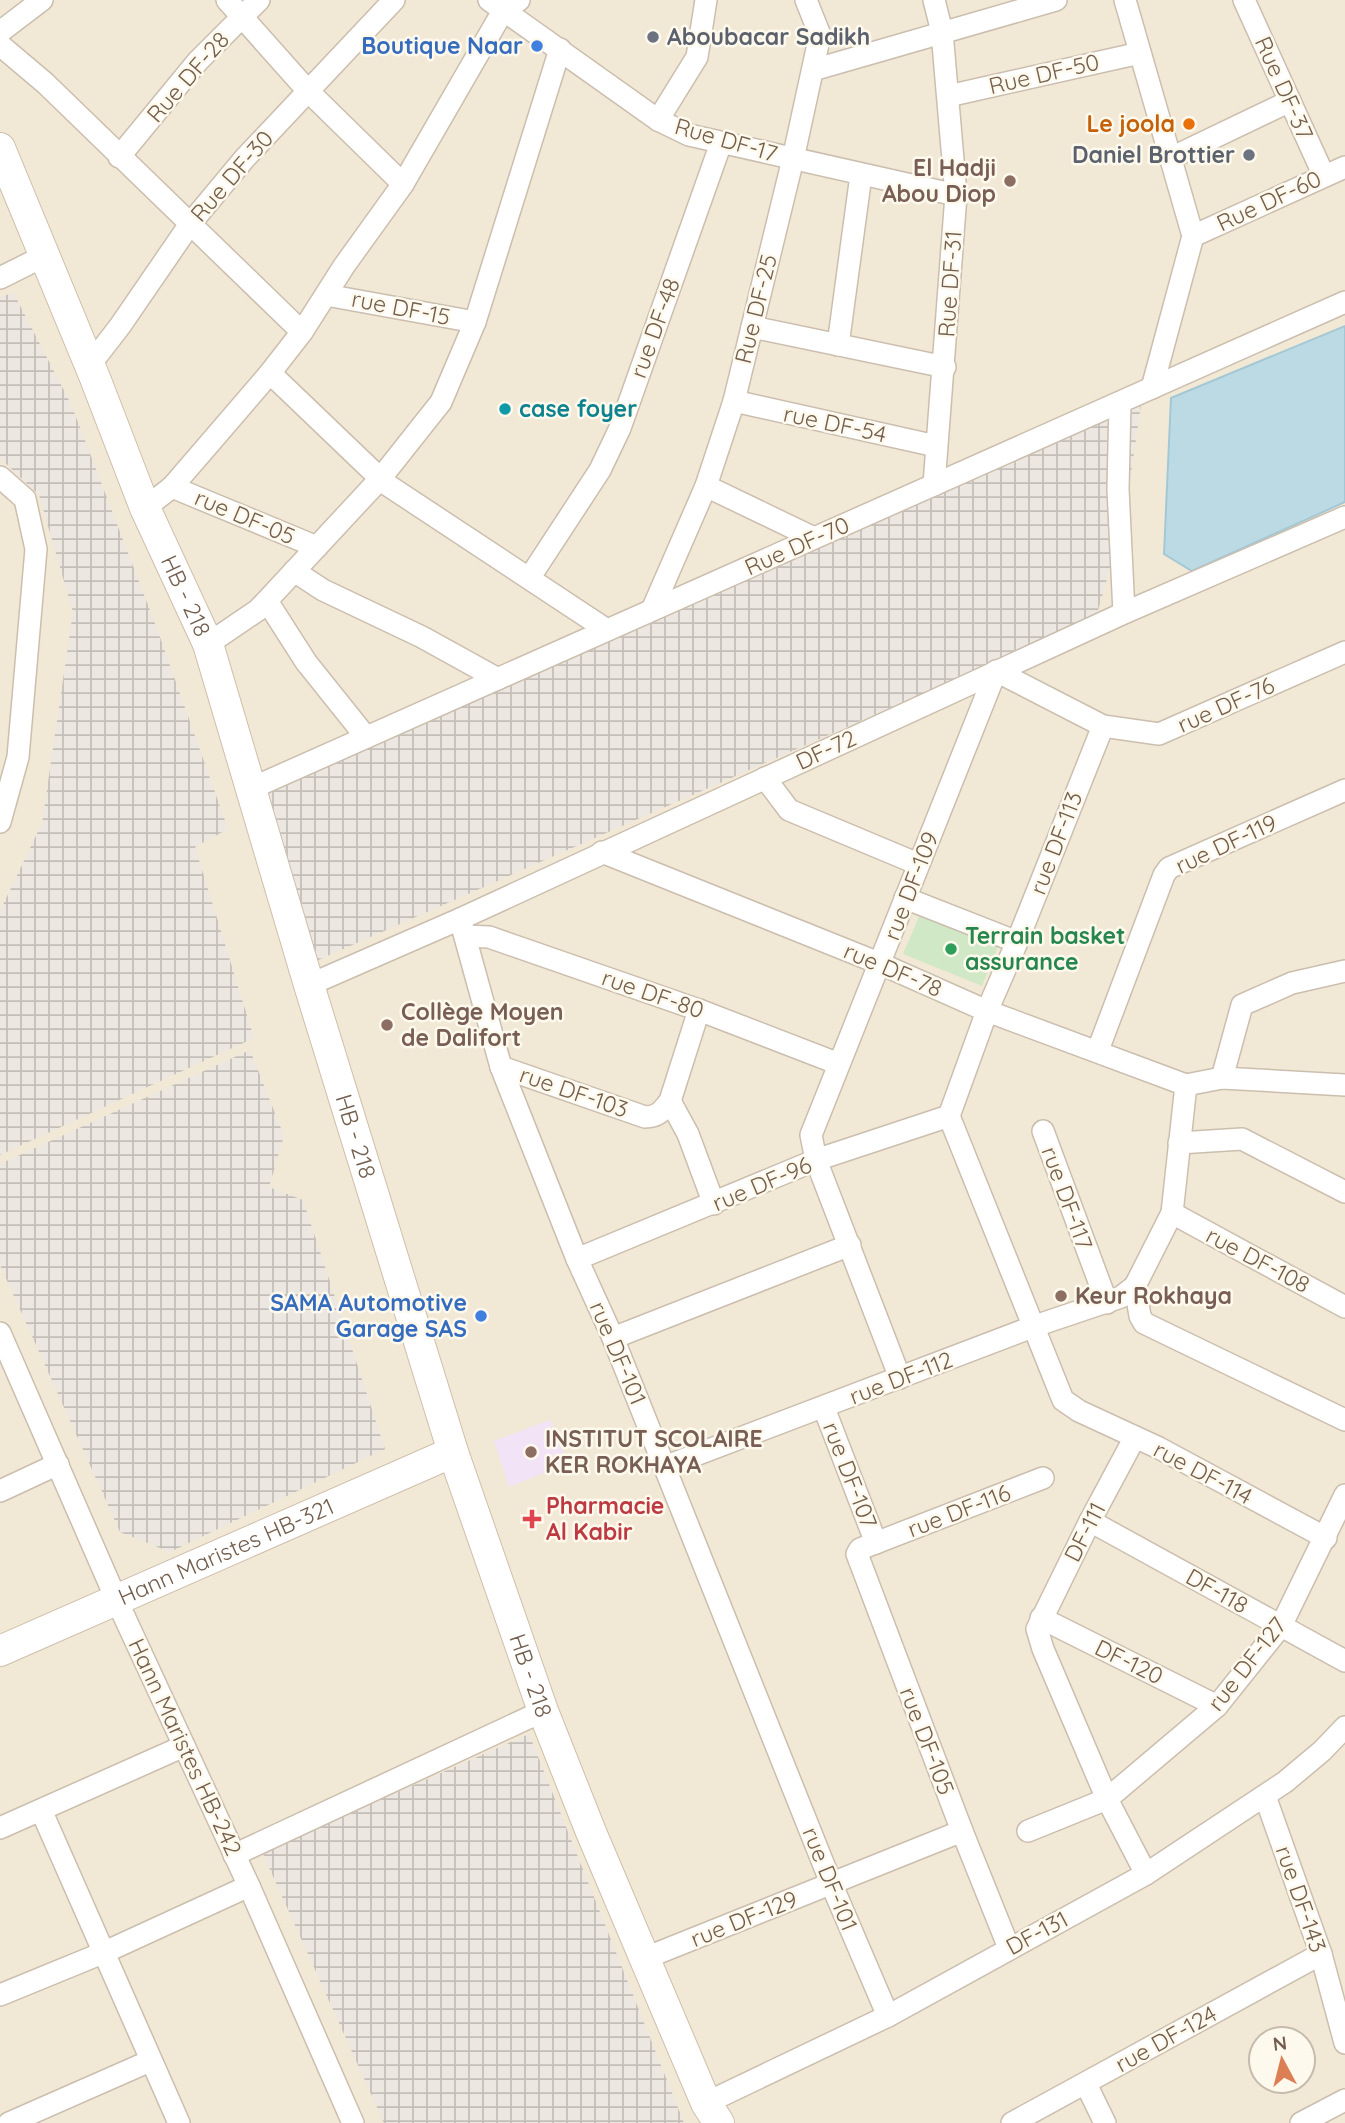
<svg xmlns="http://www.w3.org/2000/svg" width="1345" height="2123" viewBox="0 0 1345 2123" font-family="Quicksand,sans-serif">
	<defs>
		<pattern id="industrial-grid" width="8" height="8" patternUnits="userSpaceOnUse" patternTransform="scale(1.75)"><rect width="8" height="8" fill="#ece7e0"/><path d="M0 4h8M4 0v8" fill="none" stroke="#c4beb8"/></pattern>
	</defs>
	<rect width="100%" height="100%" fill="#fbf5e7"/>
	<!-- residential -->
	<path fill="#f2e8d6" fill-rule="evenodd" d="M0 0H1345V2123H0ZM1261 2039H1303V2081H1261Z"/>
	<!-- industrial -->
	<g fill="url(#industrial-grid)">
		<polygon points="13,292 71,404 156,626 228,829 195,847 254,1038 0,1155 0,911 42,823 73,612 39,495 0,458 0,298"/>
		<polygon points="1141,405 1124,521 1096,617 316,961 265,792"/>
		<polygon points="250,1050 284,1136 269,1187 303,1200 385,1449 170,1552 120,1532 0,1265 0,1164"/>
		<polygon points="529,1734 684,2123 384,2123 262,1852"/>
	</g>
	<!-- education -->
	<polygon fill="#f2e3f7" points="550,1420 568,1463 509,1487 494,1441"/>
	<!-- garden -->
	<polygon fill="#d1e8c6" points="921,912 999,944 982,986 903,954"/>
	<!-- water -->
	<polygon fill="#bcdae4" stroke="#a3c8d5" stroke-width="2" points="1345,326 1345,502 1192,571 1164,554 1171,398"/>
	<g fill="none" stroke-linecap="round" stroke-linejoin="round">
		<defs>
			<g id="street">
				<polyline points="227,0 308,91 403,184"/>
				<polyline points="489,0 658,120 689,135 956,195"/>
				<polyline points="934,0 942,32 956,195 934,485"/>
				<polyline points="1125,0 1193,236"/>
				<polyline points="1244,0 1324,176"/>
				<polyline points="0,32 42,0"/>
				<polyline points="0,45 45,83 302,332"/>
				<polyline points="813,70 1056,0"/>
				<polyline points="948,96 1140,53"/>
				<polyline points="658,120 697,57 706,0"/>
				<polyline points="119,157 198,61 259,0"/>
				<polyline points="1171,158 1290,101"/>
				<polyline points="1193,236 1345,167"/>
				<polyline points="0,278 44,256"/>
				<polyline points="326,295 475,322"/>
				<polyline points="752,327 945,367"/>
				<polyline points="838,345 861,175"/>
				<polyline points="89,366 120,326 190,224 245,158 394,0"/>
				<polyline points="270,373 386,484 607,630"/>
				<polyline points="1152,388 1193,236"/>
				<polyline points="734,401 936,446"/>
				<polyline points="1120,403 1118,489 1124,613"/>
				<polyline points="0,477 25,499 36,549 18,757 0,822"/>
				<polyline points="706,486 814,538"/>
				<polyline points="172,487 317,547"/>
				<polyline points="145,508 172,487 270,373 302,332 344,266 403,184 503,11 519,0"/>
				<polyline points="294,571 323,590 422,637 498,679"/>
				<polyline points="530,577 600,470 620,428 721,143"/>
				<polyline points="267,601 306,662 366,737"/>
				<polyline points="652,610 706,486 734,401 793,159 820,35 806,0"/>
				<polyline points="208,644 258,610 380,479 441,402 475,322 560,49"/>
				<polyline points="765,778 789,810 918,864"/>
				<polyline points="250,789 1345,302"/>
				<polyline points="602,852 881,964 987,1011 1186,1085"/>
				<polyline points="905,898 1017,942"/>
				<polyline points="460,919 501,1067 577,1259 613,1338 831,1883 888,2016"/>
				<polyline points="465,936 489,937 699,1010 839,1064"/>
				<polyline points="309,985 460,919 1124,613 1345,517"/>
				<polyline points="1098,1050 1164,875 1169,868 1345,790"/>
				<path d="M501 1067 645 1117C658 1117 662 1111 670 1101L699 1010"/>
				<polyline points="1222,1078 1242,1005 1292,983 1345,971"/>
				<polyline points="1186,1085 1222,1078 1345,1085"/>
				<polyline points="670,1101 688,1134 714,1204"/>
				<polyline points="949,1116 1063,1400 1079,1411 1159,1448 1326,1538"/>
				<polyline points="949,1116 987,1011 1017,942 1103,726"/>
				<polyline points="1043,1131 1107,1303"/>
				<polyline points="1179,1143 1242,1139 1345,1192"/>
				<polyline points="1172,1213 1345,1307"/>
				<polyline points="577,1259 816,1160 949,1116"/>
				<polyline points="1135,1286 1140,1316 1144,1323 1345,1420"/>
				<polyline points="0,1333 117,1601 249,1886 353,2123"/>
				<polyline points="613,1338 850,1245"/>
				<polyline points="900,1378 816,1160 811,1135 996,671 1103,726 1159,734 1345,652"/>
				<polyline points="824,1408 876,1543"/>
				<polyline points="1135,1437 1090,1521 1037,1629 1043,1649 1107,1799 1146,1874"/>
				<polyline points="664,1467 1035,1326 1121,1297 1135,1286 1172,1213 1186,1085"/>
				<polyline points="0,1491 58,1464"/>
				<polyline points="1090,1521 1345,1661"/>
				<polyline points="1041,1618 1217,1706"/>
				<polyline points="1265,1796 1321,1954 1345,2043"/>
				<polyline points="41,1810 179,2123"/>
				<polyline points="0,1828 184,1746"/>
				<polyline points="1028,1831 1107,1799 1217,1706 1281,1626 1345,1495"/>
				<polyline points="234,1855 543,1711"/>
				<polyline points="1009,1948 962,1831 857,1554 860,1549 1043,1478"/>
				<polyline points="643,1959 962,1831"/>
				<polyline points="0,1995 105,1952 249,1886"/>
				<polyline points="1086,2084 1105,2123"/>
				<polyline points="706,2103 888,2016 1146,1874 1285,1782 1322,1751 1345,1727"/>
				<polyline points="9,2123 150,2061"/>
				<polyline points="1012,2123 1321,1954"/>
				<polyline points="1301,2123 1345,2100"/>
			</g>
			<g id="secondary">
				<path id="s1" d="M0 148 95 378 145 508 208 644 309 985 453 1452 543 1711 591 1832 706 2103 719 2123"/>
				<path id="s2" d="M0 1651 453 1452"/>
			</g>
		</defs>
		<!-- street casing -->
		<use href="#street" stroke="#ccbeae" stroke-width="24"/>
		<!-- secondary casing -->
		<use href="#secondary" stroke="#cfbeab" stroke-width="32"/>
		<!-- street -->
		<use href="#street" stroke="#fff" stroke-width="21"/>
		<!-- secondary -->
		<use href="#secondary" stroke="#fff" stroke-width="30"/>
	</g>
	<!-- markers -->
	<g fill="#6b7280" stroke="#fef9ed" stroke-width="2.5">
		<circle cx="653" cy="37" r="7"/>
		<circle cx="1249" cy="155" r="7"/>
	</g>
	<g fill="#3f7fe0" stroke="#fef9ed" stroke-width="2.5">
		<circle cx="537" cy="46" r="7"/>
		<circle cx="481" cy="1316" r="7"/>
	</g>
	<circle fill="#e8710a" stroke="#fef9ed" stroke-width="2.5" cx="1189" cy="124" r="7"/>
	<g fill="#8d6e63" stroke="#fef9ed" stroke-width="2.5">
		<circle cx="1010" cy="181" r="7"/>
		<circle cx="387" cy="1025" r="7"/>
		<circle cx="1061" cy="1296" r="7"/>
		<circle cx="531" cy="1452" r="7"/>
	</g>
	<circle fill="#0f9aa8" stroke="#fef9ed" stroke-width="2.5" cx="505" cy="409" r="7"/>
	<circle fill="#2e9e5b" stroke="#fef9ed" stroke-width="2.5" cx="951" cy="949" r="7"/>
	<path fill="#e0444e" stroke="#fef9ed" stroke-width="2.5" d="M528.5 1508.5h7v7h7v7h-7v7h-7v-7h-7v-7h7z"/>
	<g text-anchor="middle" stroke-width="5" stroke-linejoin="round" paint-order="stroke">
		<!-- worship labels -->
		<g font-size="23" font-weight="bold" fill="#5b616d" stroke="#fef9ed" text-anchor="start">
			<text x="667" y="45">Aboubacar Sadikh</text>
			<text x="1235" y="163" text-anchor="end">Daniel Brottier</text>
		</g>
		<!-- shop labels -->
		<g font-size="23" font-weight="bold" fill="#366cbe" stroke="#fef9ed" text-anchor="end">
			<text x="523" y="54">Boutique Naar</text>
			<text x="467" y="1311">SAMA Automotive<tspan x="467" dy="26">Garage SAS</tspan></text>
		</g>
		<!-- street labels -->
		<g font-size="23" fill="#735e4d" stroke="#fef9ed">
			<text transform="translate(1044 74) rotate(-13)" y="8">Rue DF-50</text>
			<text transform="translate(188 77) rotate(-49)" y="8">Rue DF-28</text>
			<text transform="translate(1284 88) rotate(66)" y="8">Rue DF-37</text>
			<text transform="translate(726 140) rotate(16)" y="8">Rue DF-17</text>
			<text transform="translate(232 176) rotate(-49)" y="8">Rue DF-30</text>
			<text transform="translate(1269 201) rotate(-25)" y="8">Rue DF-60</text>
			<text transform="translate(950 284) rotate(-86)" y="8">Rue DF-31</text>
			<text transform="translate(401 308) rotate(11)" y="8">rue DF-15</text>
			<text transform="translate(756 309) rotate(-76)" y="8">Rue DF-25</text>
			<text transform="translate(655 328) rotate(-70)" y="8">rue DF-48</text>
			<text transform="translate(835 424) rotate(12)" y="8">rue DF-54</text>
			<text transform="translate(245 517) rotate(23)" y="8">rue DF-05</text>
			<text transform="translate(797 546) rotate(-24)" y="8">Rue DF-70</text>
			<text dy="8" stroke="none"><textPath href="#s1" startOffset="485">HB - 218</textPath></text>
			<text transform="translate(1226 705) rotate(-24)" y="8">rue DF-76</text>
			<text transform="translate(826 750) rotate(-25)" y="8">DF-72</text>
			<text transform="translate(1056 843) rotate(-69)" y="8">rue DF-113</text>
			<text transform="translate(1226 844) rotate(-25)" y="8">rue DF-119</text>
			<text transform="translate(911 886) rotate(-69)" y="8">rue DF-109</text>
			<text transform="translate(893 970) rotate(23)" y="8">rue DF-78</text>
			<text transform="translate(653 994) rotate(19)" y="8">rue DF-80</text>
			<text transform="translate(574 1092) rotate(19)" y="8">rue DF-103</text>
			<text dy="8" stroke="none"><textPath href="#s1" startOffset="1052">HB - 218</textPath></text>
			<text transform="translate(762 1184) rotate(-23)" y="8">rue DF-96</text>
			<text transform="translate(1067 1198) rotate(70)" y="8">rue DF-117</text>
			<text transform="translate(1258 1260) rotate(28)" y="8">rue DF-108</text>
			<text transform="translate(618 1353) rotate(67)" y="8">rue DF-101</text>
			<text transform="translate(901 1378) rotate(-21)" y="8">rue DF-112</text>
			<text transform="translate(1203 1473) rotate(28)" y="8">rue DF-114</text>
			<text transform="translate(850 1475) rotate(69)" y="8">rue DF-107</text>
			<text transform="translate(959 1511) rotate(-21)" y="8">rue DF-116</text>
			<text transform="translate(1085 1532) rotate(-63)" y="8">DF-111</text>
			<text dy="8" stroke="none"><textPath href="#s2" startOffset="247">Hann Maristes HB-321</textPath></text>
			<text transform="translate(1217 1591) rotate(29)" y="8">DF-118</text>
			<text transform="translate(1129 1662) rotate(26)" y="8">DF-120</text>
			<text transform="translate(1247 1664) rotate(-52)" y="8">rue DF-127</text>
			<text dy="8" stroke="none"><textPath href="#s1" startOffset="1619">HB - 218</textPath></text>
			<text transform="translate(927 1741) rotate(69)" y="8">rue DF-105</text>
			<text transform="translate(185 1747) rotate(65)" y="8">Hann Maristes HB-242</text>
			<text transform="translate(830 1879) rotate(68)" y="8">rue DF-101</text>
			<text transform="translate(1301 1899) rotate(71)" y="8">rue DF-143</text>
			<text transform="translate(744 1919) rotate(-22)" y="8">rue DF-129</text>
			<text transform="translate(1037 1933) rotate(-28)" y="8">DF-131</text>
			<text transform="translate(1166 2039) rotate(-29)" y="8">rue DF-124</text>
		</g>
		<!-- food labels -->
		<g font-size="23" font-weight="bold" fill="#c56008" stroke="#fef9ed" text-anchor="end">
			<text x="1175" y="132">Le joola</text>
		</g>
		<!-- education labels -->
		<g font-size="23" font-weight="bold" fill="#785e54" stroke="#fef9ed" text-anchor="start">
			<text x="996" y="176" text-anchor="end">El Hadji<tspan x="996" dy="26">Abou Diop</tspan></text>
			<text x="401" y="1020">Collège Moyen<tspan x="401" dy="26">de Dalifort</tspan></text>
			<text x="1075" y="1304">Keur Rokhaya</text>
			<text x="545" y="1447">INSTITUT SCOLAIRE<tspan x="545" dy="26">KER ROKHAYA</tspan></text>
		</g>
		<!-- culture labels -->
		<g font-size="23" font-weight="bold" fill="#0d838f" stroke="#fef9ed" text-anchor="start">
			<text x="519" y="417">case foyer</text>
		</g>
		<!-- leisure labels -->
		<g font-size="23" font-weight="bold" fill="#27864d" stroke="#fef9ed" text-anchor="start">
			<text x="965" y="944">Terrain basket<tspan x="965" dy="26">assurance</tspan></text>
		</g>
		<!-- health labels -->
		<g font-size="23" font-weight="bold" fill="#be3a42" stroke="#fef9ed" text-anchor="start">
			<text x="546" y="1514">Pharmacie<tspan x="546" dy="26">Al Kabir</tspan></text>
		</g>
	</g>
	<!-- north arrow -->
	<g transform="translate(1282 2060) rotate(353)"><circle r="33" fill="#fef9ed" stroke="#c6bbad" stroke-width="2"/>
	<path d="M0-5L12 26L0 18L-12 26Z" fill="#dd7f54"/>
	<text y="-10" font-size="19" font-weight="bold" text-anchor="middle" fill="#735e4d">N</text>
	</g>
</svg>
